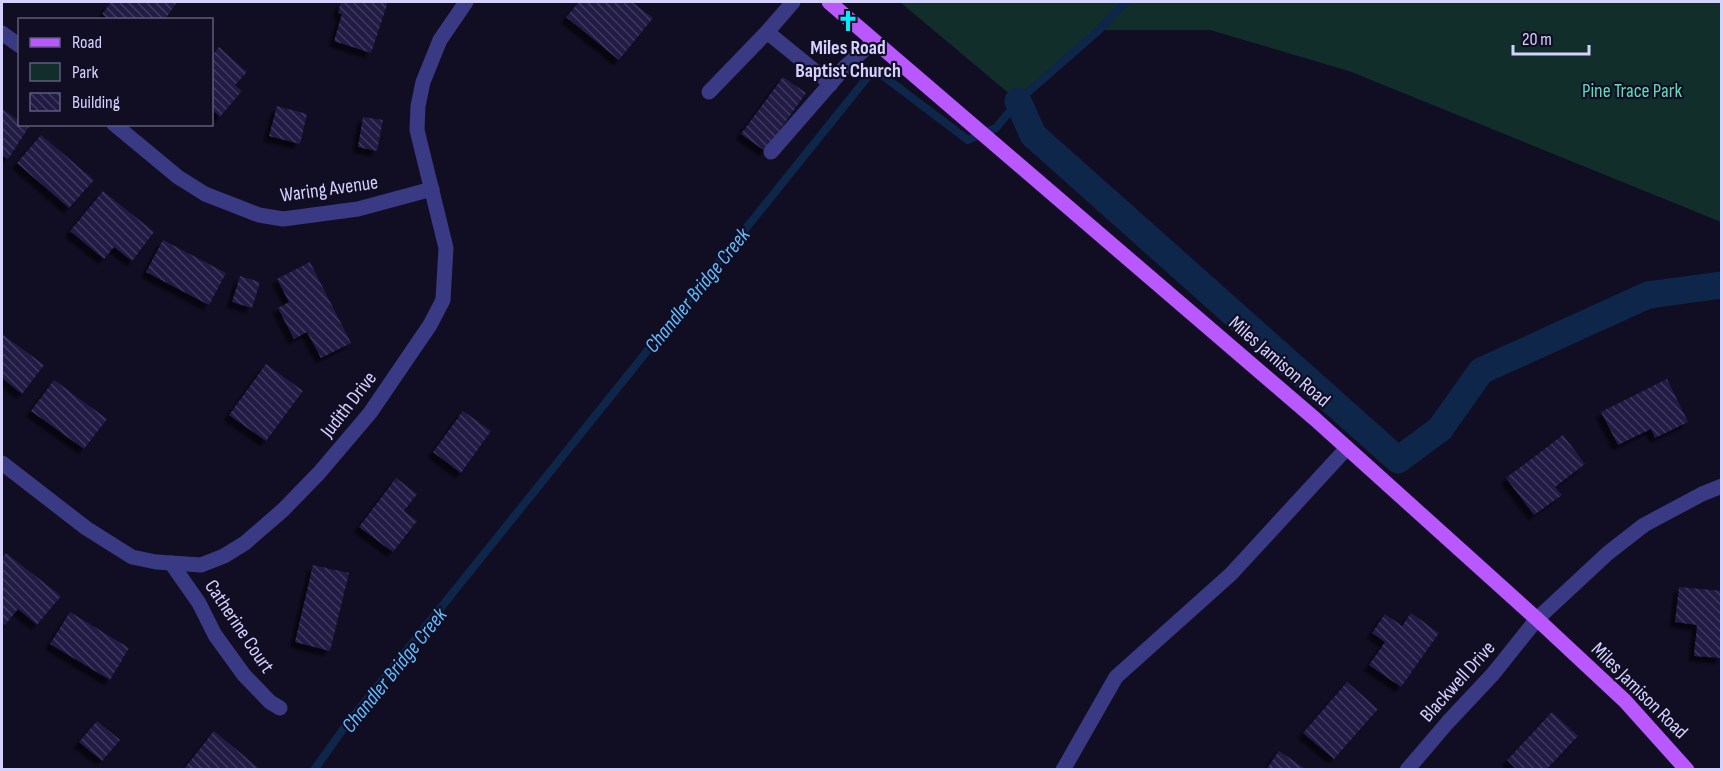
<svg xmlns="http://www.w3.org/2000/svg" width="1723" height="771" viewBox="0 0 1723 771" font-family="'Sofia Sans Condensed',sans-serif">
	<defs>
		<pattern id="building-back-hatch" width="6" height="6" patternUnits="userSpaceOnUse" patternTransform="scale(1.5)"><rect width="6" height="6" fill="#211a45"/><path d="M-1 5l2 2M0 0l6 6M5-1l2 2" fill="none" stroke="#403a61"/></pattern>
		<filter id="shadow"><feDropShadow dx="-5.5" dy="5.5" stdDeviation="1.5" flood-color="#0009"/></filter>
	</defs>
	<rect width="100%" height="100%" fill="#110e24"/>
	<!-- park -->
	<polygon fill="#112e2b" points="900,2 1721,2 1721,222 1349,71 1210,30 1099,30 1018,101"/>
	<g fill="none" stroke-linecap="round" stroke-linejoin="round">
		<!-- stream -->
		<polyline stroke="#0d2649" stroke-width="8" points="314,770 344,728 874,69 968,140 996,128 1018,101 1099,30 1126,2"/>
		<!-- canal -->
		<polyline stroke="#0d2649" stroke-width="27" points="1018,101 1033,135 1398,460 1440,429 1481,371 1648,295 1722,285"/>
	</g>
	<!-- building -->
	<g fill="url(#building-back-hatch)" filter="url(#shadow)">
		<polygon points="111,2 177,2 166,18 169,20 110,20 102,14"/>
		<polygon points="341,2 388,2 371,53 334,41 342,14 338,13"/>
		<polygon points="579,2 632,2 653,18 619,60 566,17"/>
		<polygon points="219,47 247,72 235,85 242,91 220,117 212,109 212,56"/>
		<polygon points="783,77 806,93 765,151 741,134"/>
		<polygon points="277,106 307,114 300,144 269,136"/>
		<polygon points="2,109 20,121 20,124 29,127 8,159 2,155"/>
		<polygon points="363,117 383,120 377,151 358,147"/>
		<polygon points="41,135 94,180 69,208 17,163"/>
		<polygon points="103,191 154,232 132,261 114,247 104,259 70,231"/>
		<polygon points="163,240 226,273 209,305 146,272"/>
		<polygon points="310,262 351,343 321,358 307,332 294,339 278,308 289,302 277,279"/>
		<polygon points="240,276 260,282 252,308 232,302"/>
		<polygon points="2,334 44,365 22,394 2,378"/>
		<polygon points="266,364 303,391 266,441 229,415"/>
		<polygon points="1667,379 1688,422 1655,438 1651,429 1618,445 1601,412"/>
		<polygon points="54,380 107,419 84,449 31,411"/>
		<polygon points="463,411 491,431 461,473 433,452"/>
		<polygon points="1563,435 1585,464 1555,487 1562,495 1534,515 1506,478"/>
		<polygon points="396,478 417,494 404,511 417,521 393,552 359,527"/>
		<polygon points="6,553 61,596 37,625 18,609 5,625 2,622 2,558"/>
		<polygon points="313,565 349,573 330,651 295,642"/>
		<polygon points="1679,587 1722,591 1722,658 1694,656 1697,625 1675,622"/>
		<polygon points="70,612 129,648 110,680 50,644"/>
		<polygon points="1411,613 1439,633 1401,687 1369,665 1385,642 1372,633 1385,614 1402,626"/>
		<polygon points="1347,682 1378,709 1334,759 1303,733"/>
		<polygon points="1552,712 1578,736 1546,770 1517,770 1507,760"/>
		<polygon points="97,721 120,740 102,761 79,742"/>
		<polygon points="214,731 261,770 183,770"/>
		<polygon points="1279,751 1307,770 1266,770"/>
	</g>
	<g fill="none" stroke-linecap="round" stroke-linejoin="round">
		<!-- minor -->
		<g stroke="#393a83" stroke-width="15">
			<polyline points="767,32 793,2"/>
			<polyline points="2,33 20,46"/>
			<polyline points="709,92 767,32 831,84"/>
			<polyline points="114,124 178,177 205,194 259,215 283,219 358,209 432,189"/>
			<polyline points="771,152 845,67 874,41"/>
			<polyline points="2,463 86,528 132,557 156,562 201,565 224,556 245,543 283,510 319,473 370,413 430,325 443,300 446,248 417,130 418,106 423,82 440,40 466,2"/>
			<polyline points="171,563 199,603 215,635 244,675 270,702 280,708"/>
			<polyline points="1063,770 1116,677 1231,574 1347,448"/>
			<polyline points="1407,770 1448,722 1493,674 1537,619 1608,553 1644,525 1702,494 1722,486"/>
		</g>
		<!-- major -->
		<polyline stroke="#b958ff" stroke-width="15" points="829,2 1315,419 1537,619 1625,701 1687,770"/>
	</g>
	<!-- icons -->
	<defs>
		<symbol id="church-bare" viewBox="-9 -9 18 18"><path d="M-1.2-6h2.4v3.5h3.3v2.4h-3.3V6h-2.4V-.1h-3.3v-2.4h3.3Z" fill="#01edfb" stroke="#110e24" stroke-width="2.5" paint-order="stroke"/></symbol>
	</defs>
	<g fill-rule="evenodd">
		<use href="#church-bare" x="833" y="6" width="30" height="30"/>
	</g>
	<g text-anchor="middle" stroke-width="4.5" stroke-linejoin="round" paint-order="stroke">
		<!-- poi labels -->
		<g font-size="20" font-weight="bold" fill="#d4d1ff" stroke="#110e24">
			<text x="848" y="54">Miles Road<tspan x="848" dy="23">Baptist Church</tspan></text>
		</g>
		<!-- park labels -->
		<g font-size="20" fill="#5ddfb9" stroke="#110e24">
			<text x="1632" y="97">Pine Trace Park</text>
		</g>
		<!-- street labels -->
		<g font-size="20" fill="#d4d1ff" stroke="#110e24">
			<text transform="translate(329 188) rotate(-8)" y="7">Waring Avenue</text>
			<text transform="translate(1280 361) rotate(41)" y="7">Miles Jamison Road</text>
			<text transform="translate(348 404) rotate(-52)" y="7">Judith Drive</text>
			<text transform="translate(240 626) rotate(56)" y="7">Catherine Court</text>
			<text transform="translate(1457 681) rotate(-48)" y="7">Blackwell Drive</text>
			<text transform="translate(1640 690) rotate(45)" y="7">Miles Jamison Road</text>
		</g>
		<!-- water labels -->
		<g font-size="21" font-style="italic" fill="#5fbcff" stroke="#110e24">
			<text transform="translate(697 290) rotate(-51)" y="7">Chandler Bridge Creek</text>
			<text transform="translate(394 670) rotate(-51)" y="7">Chandler Bridge Creek</text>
		</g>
	</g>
	<!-- border -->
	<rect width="1723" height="771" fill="none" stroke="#d4d1ff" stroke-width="6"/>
	<!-- legend -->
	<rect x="18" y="18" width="195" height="108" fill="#110e24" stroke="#5f5c7c" stroke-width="1.5"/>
	<rect x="30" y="38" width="30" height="9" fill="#b958ff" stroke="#5f5c7c" stroke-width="1.5"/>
	<text x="72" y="48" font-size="18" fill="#d4d1ff">Road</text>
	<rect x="30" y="63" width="30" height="18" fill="#112e2b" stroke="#5f5c7c" stroke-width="1.5"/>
	<text x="72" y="78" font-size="18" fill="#d4d1ff">Park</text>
	<rect x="30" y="93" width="30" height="18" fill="url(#building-back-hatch)" stroke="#5f5c7c" stroke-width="1.5"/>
	<text x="72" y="108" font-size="18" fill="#d4d1ff">Building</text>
	<!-- scale -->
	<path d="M1513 45v9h76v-9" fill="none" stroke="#d4d1ff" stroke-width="3"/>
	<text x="1522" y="45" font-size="18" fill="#d4d1ff" stroke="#110e24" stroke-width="4.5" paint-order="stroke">20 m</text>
</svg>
